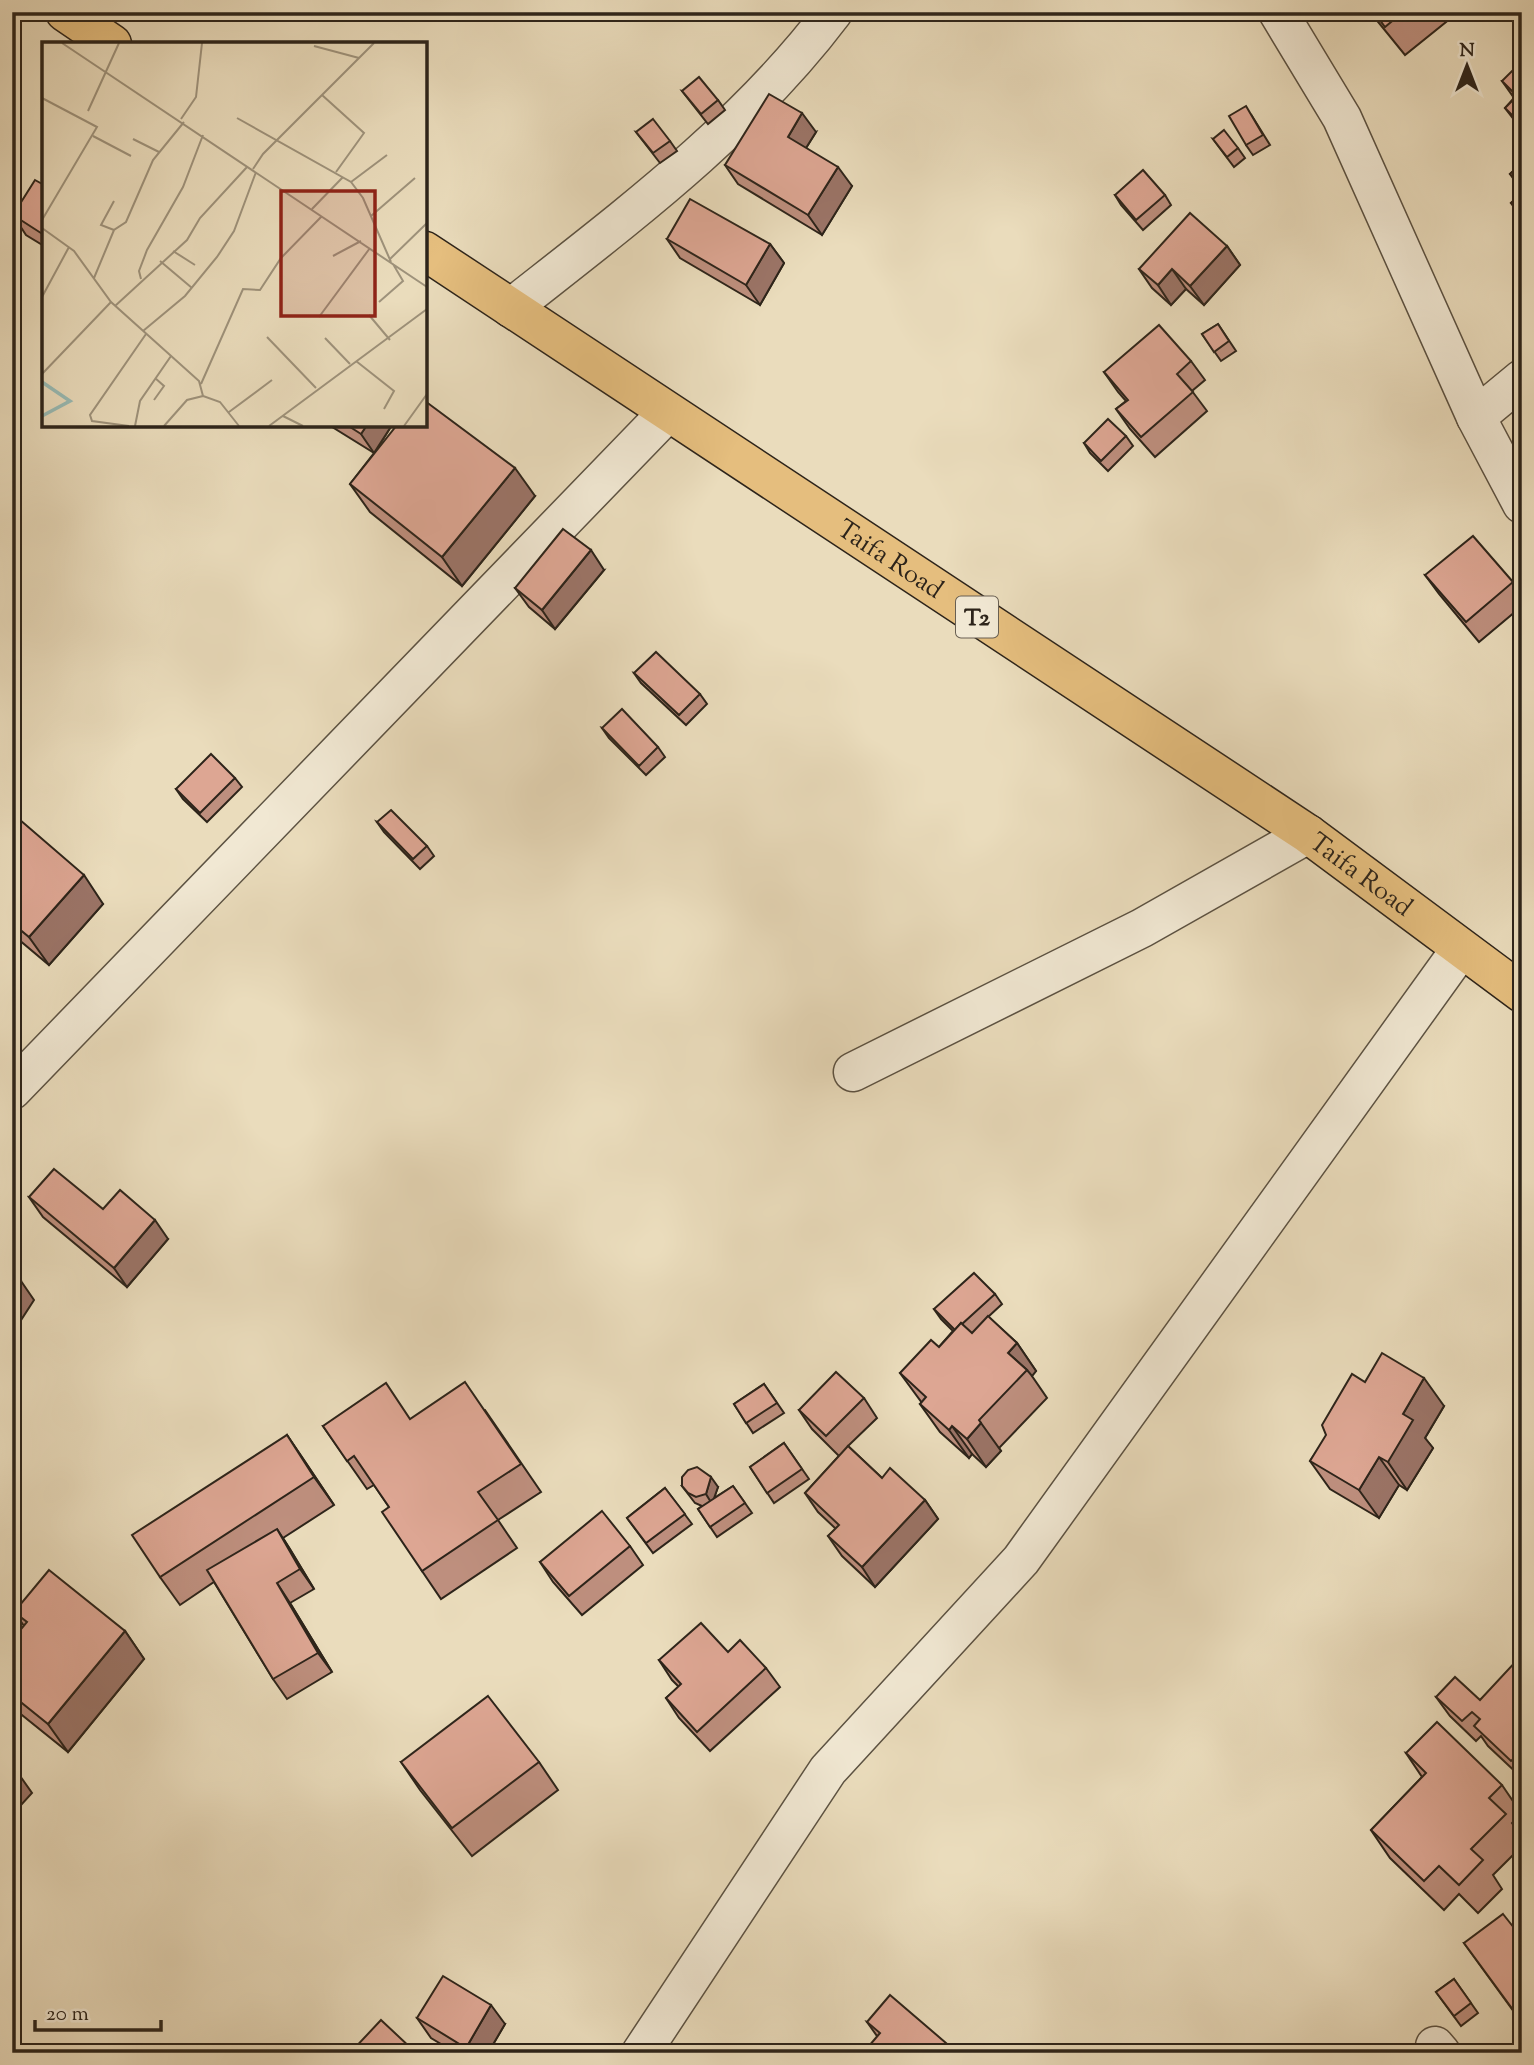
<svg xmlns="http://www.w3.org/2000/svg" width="1534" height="2065" viewBox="0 0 1534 2065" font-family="'Sorts Mill Goudy',serif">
	<rect width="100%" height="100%" fill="#eadcbc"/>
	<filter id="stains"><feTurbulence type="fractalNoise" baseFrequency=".00286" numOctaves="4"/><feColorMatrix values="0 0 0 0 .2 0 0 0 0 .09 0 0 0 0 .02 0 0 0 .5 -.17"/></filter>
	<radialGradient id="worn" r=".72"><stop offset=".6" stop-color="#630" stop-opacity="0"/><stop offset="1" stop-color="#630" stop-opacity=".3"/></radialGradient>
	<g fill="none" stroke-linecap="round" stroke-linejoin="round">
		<defs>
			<g id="minor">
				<polyline points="1278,12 1342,118 1476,417 1522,504"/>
				<path d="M511 308C625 218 745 129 833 12"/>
				<polyline points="1476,417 1522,379"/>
				<polyline points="853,1072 1142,928 1308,834"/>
				<polyline points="12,1090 667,413"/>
				<polyline points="1435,2046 1441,2053"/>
				<polyline points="641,2053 828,1770 1021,1560 1460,950"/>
			</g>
			<g id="highway">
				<polyline points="65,12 112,44"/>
				<path id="s1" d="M425 251 1308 834 1522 993"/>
			</g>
		</defs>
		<!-- minor casing -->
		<use href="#minor" stroke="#5c5242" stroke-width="41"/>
		<!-- highway casing -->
		<use href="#highway" stroke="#2d241a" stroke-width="41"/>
		<!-- minor -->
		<use href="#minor" stroke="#f1e8d3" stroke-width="38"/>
		<!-- highway -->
		<use href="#highway" stroke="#e5be7e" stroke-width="38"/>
	</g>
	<!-- wall -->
	<g fill="#be8f7e" stroke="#2d241a" stroke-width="2">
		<polygon points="1370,12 1447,12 1451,18 1405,55"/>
		<polygon points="1522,78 1522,130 1505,108 1514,98 1502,81"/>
		<polygon points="682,91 718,100 725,110 708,124"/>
		<polygon points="1252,116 1270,145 1253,155 1246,145"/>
		<polygon points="636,132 670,141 677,151 660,163"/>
		<polygon points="816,132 806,148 852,186 822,235 738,184 725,165"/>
		<polygon points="1213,139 1238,148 1245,158 1234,167"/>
		<polygon points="1522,163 1522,191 1510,174"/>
		<polygon points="44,185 44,246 26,235 13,215"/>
		<polygon points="1522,193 1522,219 1511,203"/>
		<polygon points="1115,195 1165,195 1171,205 1143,230 1121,205"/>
		<polygon points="667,239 770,244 784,263 760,305 680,258"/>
		<polygon points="1227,246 1240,265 1204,305 1186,289 1171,305 1152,288 1139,269"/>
		<polygon points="1218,324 1236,351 1221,361 1202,334"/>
		<polygon points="1191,361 1205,380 1192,391 1207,411 1155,457 1130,429 1116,409 1126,401 1118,392 1104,372"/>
		<polygon points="329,425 392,425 375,452 535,496 462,586 370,512 350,484 374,453"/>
		<polygon points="1126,436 1133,446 1108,471 1090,453 1084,443"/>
		<polygon points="604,570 555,629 529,607 515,588"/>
		<polygon points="1425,575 1513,582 1522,594 1522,606 1479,642 1439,594"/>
		<polygon points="634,673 700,694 707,704 686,725 641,683"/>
		<polygon points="602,728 658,747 665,757 646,775 609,738"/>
		<polygon points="235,778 242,787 207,822 183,799 176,789"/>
		<polygon points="12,813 103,904 49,965 12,934"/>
		<polygon points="377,822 427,846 434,856 420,869 384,832"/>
		<polygon points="29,1197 103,1209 168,1239 127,1287 43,1217"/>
		<polygon points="995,1294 1002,1304 988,1317 1017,1343 1036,1371 1032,1376 1047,1398 999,1448 1001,1451 986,1467 972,1454 969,1458 940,1432 920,1404 922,1403 900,1373 939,1347 953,1331 941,1319 934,1309"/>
		<polygon points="1365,1382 1444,1406 1425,1438 1433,1448 1407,1490 1399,1485 1379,1518 1330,1489 1310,1461"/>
		<polygon points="764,1384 784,1413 753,1433 734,1404"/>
		<polygon points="864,1398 877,1418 848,1446 882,1478 925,1500 938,1519 875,1587 842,1556 828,1536 836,1529 818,1512 805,1493 839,1456 812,1429 799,1410"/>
		<polygon points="485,1410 541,1492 498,1520 517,1548 441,1599 422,1571 389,1507 374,1485 367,1489 323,1426 411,1419"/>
		<polygon points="287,1435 334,1505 283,1538 314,1589 290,1603 332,1672 287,1699 273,1679 214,1582 180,1605 160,1577"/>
		<polygon points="784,1443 809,1479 774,1503 750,1467"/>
		<polygon points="682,1486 718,1487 714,1498 733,1486 752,1513 717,1537 698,1509 702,1506 695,1503"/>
		<polygon points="665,1488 692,1524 653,1553 627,1518"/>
		<polygon points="630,1546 643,1565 582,1615 553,1582 540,1562"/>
		<polygon points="14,1612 125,1631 144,1659 68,1752 12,1707 12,1640 24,1626"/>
		<polygon points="728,1652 766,1668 780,1687 710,1751 679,1718 666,1698 679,1687 672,1680 659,1660"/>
		<polygon points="1522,1662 1522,1778 1488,1746 1481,1736 1476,1741 1450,1716 1436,1697 1480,1700"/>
		<polygon points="1406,1753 1502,1785 1521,1813 1512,1823 1522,1837 1522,1846 1493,1875 1502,1889 1478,1913 1459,1894 1444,1910 1390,1858 1371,1830 1422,1777"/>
		<polygon points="401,1762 539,1762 558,1790 472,1856 420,1790"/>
		<polygon points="1522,1938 1522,2023 1464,1943"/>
		<polygon points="1454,1979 1478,2013 1461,2026 1436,1992"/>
		<polygon points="417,2018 505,2024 488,2053 456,2053 431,2038"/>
		<polygon points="867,2022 956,2053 877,2036"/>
	</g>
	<!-- shaded-wall -->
	<g fill="#9b7467" stroke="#2d241a" stroke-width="2">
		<polygon points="802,113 816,132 801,156 788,137"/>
		<polygon points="12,133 15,138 12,144"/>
		<polygon points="838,167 852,186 822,235 808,215"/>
		<polygon points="770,244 784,263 760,305 746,285"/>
		<polygon points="1227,246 1240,265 1204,305 1190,286"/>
		<polygon points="1172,269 1186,289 1171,305 1158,285"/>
		<polygon points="367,425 392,425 374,453 361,434"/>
		<polygon points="515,468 535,496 462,586 442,557"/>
		<polygon points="591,550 604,570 555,629 542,610"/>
		<polygon points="84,875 103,904 49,965 29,937"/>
		<polygon points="155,1220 168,1239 127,1287 114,1268"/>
		<polygon points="21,1281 34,1300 12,1334 12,1294"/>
		<polygon points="1017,1343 1036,1371 1032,1376 1027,1370 1008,1353"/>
		<polygon points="1424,1378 1444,1406 1425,1438 1433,1448 1407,1490 1388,1462 1403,1414"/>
		<polygon points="981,1423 1001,1451 986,1467 967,1439"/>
		<polygon points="952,1426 972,1454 969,1458 949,1430"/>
		<polygon points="287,1435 306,1463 334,1505 314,1477"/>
		<polygon points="1379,1457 1399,1485 1379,1518 1359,1490"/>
		<polygon points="711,1477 718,1487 712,1504 706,1494"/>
		<polygon points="925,1500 938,1519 875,1587 862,1567"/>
		<polygon points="277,1529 290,1549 314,1589 300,1569"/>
		<polygon points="277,1583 290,1603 332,1672 318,1653"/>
		<polygon points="125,1631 144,1659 68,1752 48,1724"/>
		<polygon points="18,1773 32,1793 12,1815 12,1780"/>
		<polygon points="491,2005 505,2024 488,2053 469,2053 466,2048"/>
	</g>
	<!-- building -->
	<g fill="#dda693" stroke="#2d241a" stroke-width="2">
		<polygon points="1374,12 1403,12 1385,27"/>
		<polygon points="1513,70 1522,78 1522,125 1505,108 1517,96 1502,81"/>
		<polygon points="699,77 718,100 701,114 682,91"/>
		<polygon points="769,94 802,113 788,137 838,167 808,215 725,165"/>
		<polygon points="1246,106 1263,135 1246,145 1229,116"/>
		<polygon points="653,119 670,141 653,153 636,132"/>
		<polygon points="1224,130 1238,148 1227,157 1213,139"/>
		<polygon points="1522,163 1522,186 1510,174"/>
		<polygon points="1143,170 1165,195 1136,220 1115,195"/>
		<polygon points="35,180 44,185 44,235 13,215"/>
		<polygon points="1522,193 1522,214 1511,203"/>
		<polygon points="690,199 770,244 746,285 667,239"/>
		<polygon points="1190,213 1227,246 1190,286 1172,269 1158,285 1139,269"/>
		<polygon points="1218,324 1229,341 1214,352 1202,334"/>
		<polygon points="1159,325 1191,361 1177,374 1193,392 1141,437 1116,409 1128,400 1104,372"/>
		<polygon points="425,401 515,468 442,557 350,484 397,425 425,425"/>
		<polygon points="1108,419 1126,436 1101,461 1084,443"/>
		<polygon points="347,425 367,425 361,434"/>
		<polygon points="563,529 591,550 542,610 515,588"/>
		<polygon points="1473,536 1513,582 1466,622 1425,575"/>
		<polygon points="656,652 700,694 679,715 634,673"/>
		<polygon points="622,709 658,747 639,766 602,728"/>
		<polygon points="211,754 235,778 200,813 176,789"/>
		<polygon points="391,810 427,846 413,859 377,822"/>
		<polygon points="12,813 84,875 29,937 12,923"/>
		<polygon points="54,1169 103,1209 120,1190 155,1220 114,1268 29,1197"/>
		<polygon points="974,1273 995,1294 962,1324 961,1323 955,1330 934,1309"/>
		<polygon points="12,1275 21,1281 12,1294"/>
		<polygon points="988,1316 1017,1343 1008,1353 1027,1370 979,1420 981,1423 967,1439 952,1426 949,1430 920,1404 926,1397 900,1373 931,1340 939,1347 961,1323 972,1333"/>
		<polygon points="1382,1353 1424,1378 1403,1414 1413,1420 1388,1462 1379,1457 1359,1490 1310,1461 1326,1435 1322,1425 1352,1374 1365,1382"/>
		<polygon points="836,1372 864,1398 826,1436 799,1410"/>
		<polygon points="465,1382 521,1464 478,1492 498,1520 422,1571 382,1512 389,1507 354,1456 347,1461 323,1426 386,1383 410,1419"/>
		<polygon points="764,1384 777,1403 746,1423 734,1404"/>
		<polygon points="287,1435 314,1477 160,1577 132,1535"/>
		<polygon points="784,1443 802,1469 767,1493 750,1467"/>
		<polygon points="848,1446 882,1478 890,1468 925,1500 862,1567 828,1536 839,1525 805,1493"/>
		<polygon points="697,1467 711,1477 706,1494 696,1497 688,1493 682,1486 682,1477 688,1470"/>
		<polygon points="733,1486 745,1503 710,1527 698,1509"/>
		<polygon points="665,1488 685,1514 646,1543 627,1518"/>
		<polygon points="602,1511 630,1546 569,1596 540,1562"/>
		<polygon points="277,1529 300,1569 277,1583 318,1653 273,1679 207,1570"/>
		<polygon points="49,1570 125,1631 48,1724 12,1695 12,1640 27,1622 14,1612"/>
		<polygon points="701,1623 728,1652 740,1640 766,1668 697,1732 666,1698 681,1684 659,1660"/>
		<polygon points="1518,1659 1522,1662 1522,1751 1511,1761 1474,1726 1480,1719 1472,1712 1462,1721 1436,1697 1455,1677 1480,1700"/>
		<polygon points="488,1696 539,1762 452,1828 401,1762"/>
		<polygon points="1437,1722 1502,1785 1489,1798 1506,1814 1471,1849 1483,1860 1459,1885 1439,1866 1424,1881 1371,1830 1426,1773 1406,1753"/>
		<polygon points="12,1768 18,1773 12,1780"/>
		<polygon points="1503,1914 1522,1938 1522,2022 1464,1943"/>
		<polygon points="443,1976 491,2005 466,2048 417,2018"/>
		<polygon points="1454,1979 1471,2003 1454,2016 1436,1992"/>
		<polygon points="890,1995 953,2049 949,2053 863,2053 880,2033 867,2022"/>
		<polygon points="381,2020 413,2050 410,2053 350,2053"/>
	</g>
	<g text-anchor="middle" stroke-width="5" stroke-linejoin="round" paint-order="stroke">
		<!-- shield labels -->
		<rect fill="#f1e8d3" stroke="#685f52" stroke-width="2" x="956" y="596.5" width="42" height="41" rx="5"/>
		<g font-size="24" font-weight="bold" fill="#2d241a">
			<text x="977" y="625">T2</text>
		</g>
		<!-- street labels -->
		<g font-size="26" fill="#2d241a" stroke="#f1e8d3">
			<text dy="9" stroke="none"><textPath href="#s1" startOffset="558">Taifa Road</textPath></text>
			<text dy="9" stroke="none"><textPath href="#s1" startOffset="1125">Taifa Road</textPath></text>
		</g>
	</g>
	<!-- overview -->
	<g transform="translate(42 42)">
		<rect width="385" height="385" fill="#eadcbc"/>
		<path fill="none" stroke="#98bbb5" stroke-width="3.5" d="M0 340 28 359 0 374"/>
		<path fill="none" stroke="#9e927b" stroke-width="2" d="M20 1 385 245M272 4 317 16M280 53 322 91 294 130M0 56 55 85 0 178M46 69 77 1M195 76 309 140 321 156 349 220M139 77 154 55 160 1M51 94 89 114M91 97 117 110M211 127 221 112 332 1M309 140 345 113M72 159 59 183 72 188M270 167 301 135M329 174 373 136M0 186 32 209 69 260 157 339 161 354 178 360 197 384M131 209 153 223M291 214 319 199M348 217 385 181M118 219 150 246M52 236 72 188 84 180 111 118 142 80M99 237 97 229 105 208 141 145 161 93M0 255 27 205M337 260 361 239 351 222M73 264 145 198 158 176 205 125M327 273 348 298M277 275 328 206M101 289 143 254 175 215 192 189 214 130M225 295 274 346M283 296 308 322M314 319 352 349 342 367M0 332 69 260M159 342 201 247 218 248 239 216 280 174M112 358 122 344 113 336M187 370 230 338M241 374 261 384M87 384 50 379 48 373 104 292M93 384 98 359 129 314M122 384 145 358 161 354M227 384 385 267M362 384 385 352"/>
		<path fill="#8f2418" fill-opacity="0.15" stroke="#8f2418" stroke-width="3.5" d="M239 149H333V274H239Z"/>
		<rect width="385" height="385" fill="none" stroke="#2d241a" stroke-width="3.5"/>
	</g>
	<!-- margin -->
	<rect width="1534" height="2065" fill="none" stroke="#eadcbc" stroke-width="42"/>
	<rect x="14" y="14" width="1506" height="2037" fill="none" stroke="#2d241a" stroke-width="3.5"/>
	<rect x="21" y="21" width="1492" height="2023" fill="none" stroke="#2d241a" stroke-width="2"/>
	<!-- north arrow -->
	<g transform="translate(1467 66)" stroke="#f1e8d3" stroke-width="5" paint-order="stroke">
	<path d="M0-5L12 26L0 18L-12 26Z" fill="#2d241a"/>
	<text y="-10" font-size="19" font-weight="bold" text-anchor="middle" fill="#2d241a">N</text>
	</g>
	<!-- scale -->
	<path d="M35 2020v10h126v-10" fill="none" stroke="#2d241a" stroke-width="3.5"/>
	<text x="46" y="2020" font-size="21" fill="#2d241a" stroke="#f1e8d3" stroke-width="5" paint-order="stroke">20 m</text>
	<rect width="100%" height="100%" filter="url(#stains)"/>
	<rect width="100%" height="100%" fill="url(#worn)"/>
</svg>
